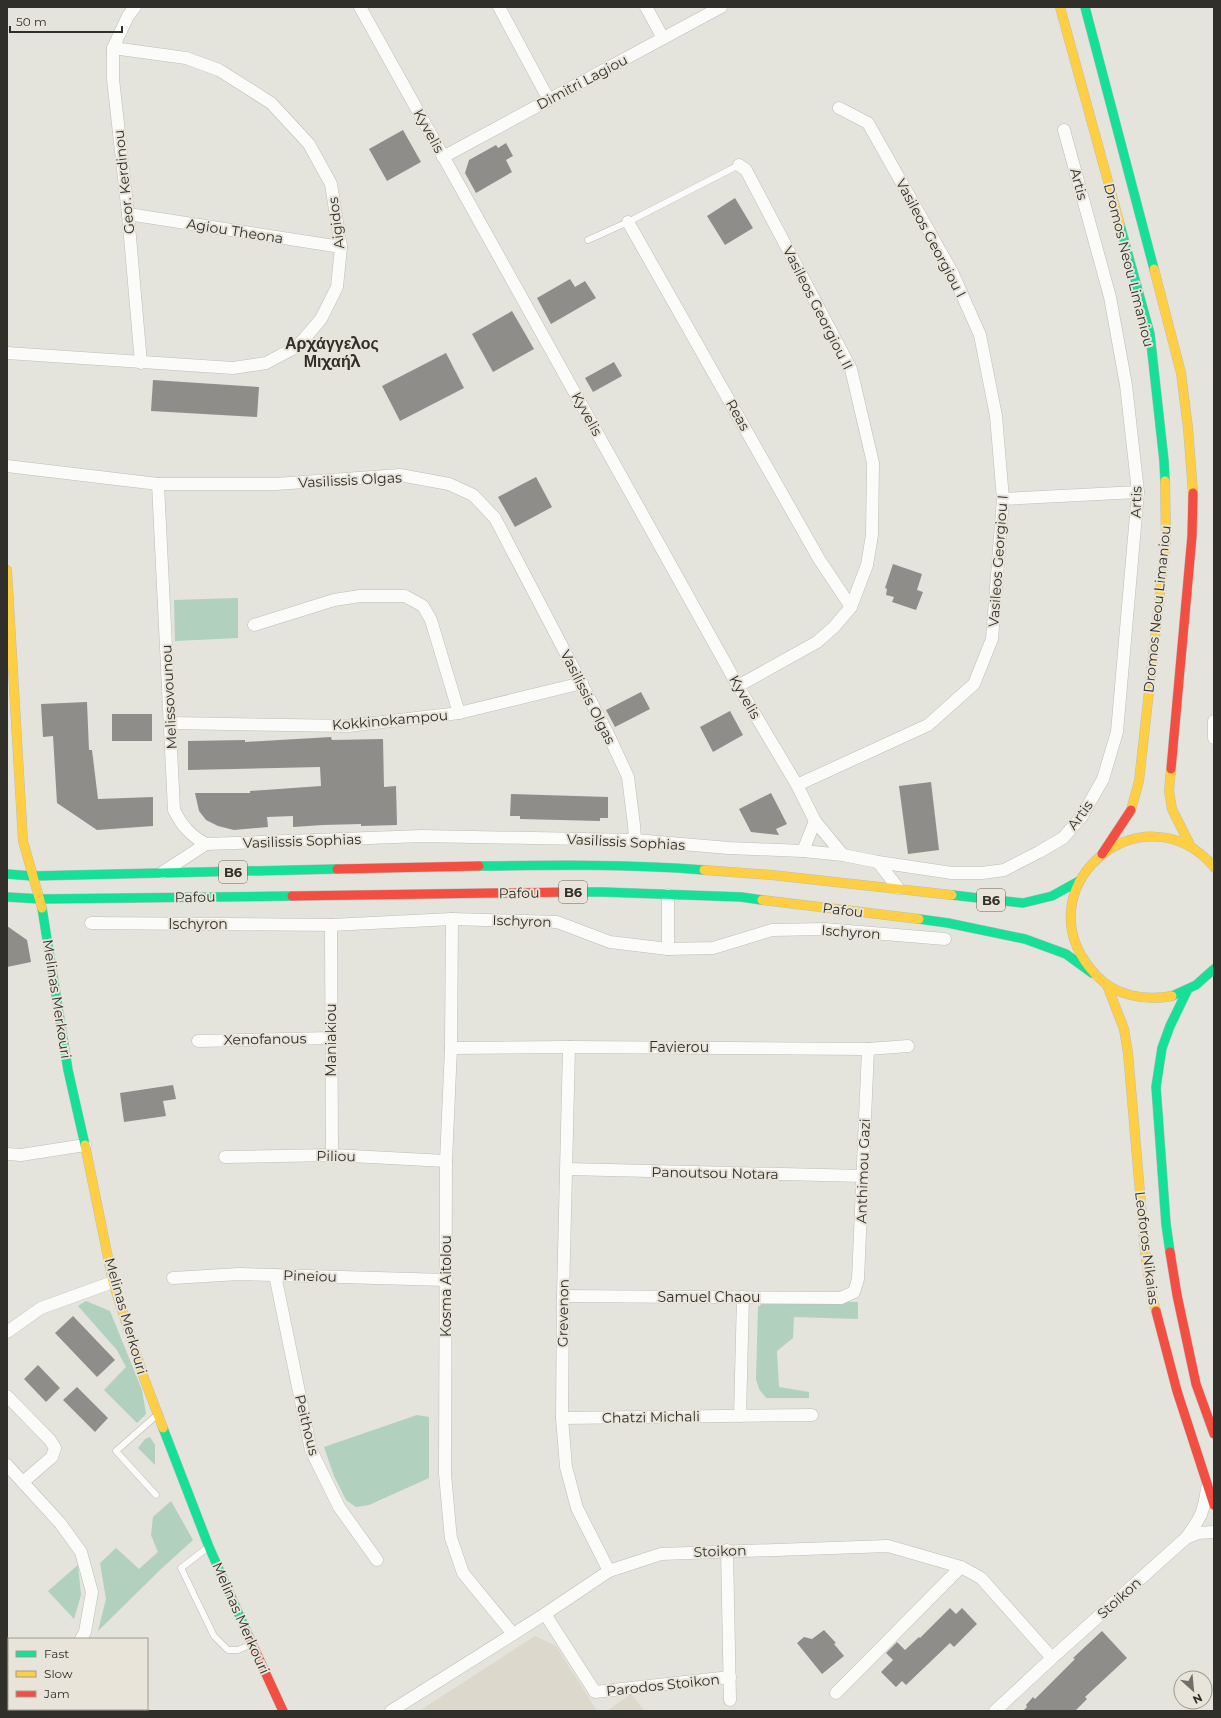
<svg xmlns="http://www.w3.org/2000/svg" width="1221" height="1718" viewBox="0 0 1221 1718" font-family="Montserrat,sans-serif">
	<rect width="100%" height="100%" fill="#e4e3dc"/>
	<!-- built -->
	<g fill="#dcd8cb">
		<polygon points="535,1636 556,1646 597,1711 419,1711"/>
		<polygon points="631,1694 645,1711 607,1711"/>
	</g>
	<!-- green -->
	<g fill="#b1d0bd">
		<polygon points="238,598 238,638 175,641 174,600"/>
		<polygon points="86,1301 110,1311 142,1390 146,1414 137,1423 104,1390 126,1367 117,1350 78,1306"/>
		<polygon points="765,1301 858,1302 858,1319 794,1317 793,1338 777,1351 779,1387 809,1392 809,1398 766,1398 759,1389 756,1379 758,1307"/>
		<polygon points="417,1415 429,1417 429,1478 369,1505 356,1507 346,1500 334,1476 324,1447"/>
		<polygon points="150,1437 155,1445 155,1465 138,1448 145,1439"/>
		<polygon points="171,1501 193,1540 162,1568 98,1631 106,1599 100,1563 116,1548 139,1569 158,1552 151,1535 153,1517"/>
		<polygon points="78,1565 81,1595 74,1619 48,1591"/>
	</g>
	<!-- building -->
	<g fill="#8f8d89">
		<polygon points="403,130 421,162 387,181 369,149"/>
		<polygon points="506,143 513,156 506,160 512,172 476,193 465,173 469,160 496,145 498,148"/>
		<polygon points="735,198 753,228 725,245 707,216"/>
		<polygon points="570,279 575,287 585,281 596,298 551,324 537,298"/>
		<polygon points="512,311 534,349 493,372 472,334"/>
		<polygon points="446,353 464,388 400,421 382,386"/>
		<polygon points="614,362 622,376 593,392 585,378"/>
		<polygon points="153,380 259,387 257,417 151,411"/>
		<polygon points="536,477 552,507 515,527 498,497"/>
		<polygon points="893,564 922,574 917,590 923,592 916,610 892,602 894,597 886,595 887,589 885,588"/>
		<polygon points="641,692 650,709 615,727 606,710"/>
		<polygon points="87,702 89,750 92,750 98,799 153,797 153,826 97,830 57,803 53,736 43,737 41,704"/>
		<polygon points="730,711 743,735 713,752 700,727"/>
		<rect x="112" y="714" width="40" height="27"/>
		<polygon points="331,737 332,740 383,739 384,787 396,786 397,825 361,826 361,824 323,825 293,827 293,816 267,817 268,827 234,830 218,826 206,820 199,811 195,793 250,793 250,791 321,786 320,767 188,770 188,741 245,740 245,742"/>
		<polygon points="931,782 939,850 908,854 899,786"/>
		<polygon points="771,793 787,824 776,829 779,835 751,832 739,809"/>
		<polygon points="511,794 608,797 608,818 600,818 600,821 520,819 520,816 510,816"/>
		<polygon points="7,926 27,940 31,962 7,967"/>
		<polygon points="173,1085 176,1099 163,1101 166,1116 124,1122 120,1093"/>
		<polygon points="73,1316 115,1360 97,1377 55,1333"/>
		<polygon points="38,1365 60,1388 46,1402 24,1379"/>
		<polygon points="77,1387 108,1418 95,1432 63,1400"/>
		<polygon points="950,1608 956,1614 962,1608 977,1624 954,1647 950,1643 906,1685 902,1681 896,1687 881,1672 893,1660 886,1653 897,1642 905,1650 919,1637 920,1638"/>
		<polygon points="824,1630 836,1643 834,1644 844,1656 822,1674 797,1643 804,1637 812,1639"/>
		<polygon points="1102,1631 1127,1658 1085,1697 1087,1699 1075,1711 1023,1711 1027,1707 1026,1705 1033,1697 1035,1699 1075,1659 1073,1658"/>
	</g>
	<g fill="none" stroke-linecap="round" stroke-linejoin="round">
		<defs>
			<g id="lane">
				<polyline points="588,240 628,222 739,165"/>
				<polyline points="156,1495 116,1451 157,1415"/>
				<polyline points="207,1548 181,1568 214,1636 228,1650 238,1650 252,1644"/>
			</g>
			<g id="street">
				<polyline points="135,7 128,16 113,48 113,79 128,214 141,363"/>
				<polyline points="360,7 738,686 797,785 815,821 843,855"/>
				<polyline points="499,7 549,100"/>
				<polyline points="646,7 663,38"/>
				<polyline points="443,157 721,7"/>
				<polyline points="128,214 341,247"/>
				<polyline points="628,222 819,559 851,607"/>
				<polyline points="7,353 233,368 266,363 298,346 321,319 337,287 341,247 331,184 309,144 271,103 219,70 186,58 113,48"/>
				<polyline points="7,466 158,484 276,484 400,475 449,484 473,495 495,518 609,736 628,777 634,825 635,840"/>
				<path d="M158 484 174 810C182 826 191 836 206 844L422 836 635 840 729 848 803 851 843 855 878 862 952 873H982L1004 870 1039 852 1063 838 1082 816 1103 779 1117 732 1138 492 1126 385 1110 297 1064 130"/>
				<polyline points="1003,499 1138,492"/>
				<polyline points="254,625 334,600 360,596 405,596 423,606 431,620 459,713"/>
				<polyline points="738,686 817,642 834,627 851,607 867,565 872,535 873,463 851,369 746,170 739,165"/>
				<polyline points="1214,721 1214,738"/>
				<polyline points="170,723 348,726 459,713 582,683"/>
				<polyline points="797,785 928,725 974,684 992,639 1003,499 996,416 980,335 952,272 868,123 839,108"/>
				<polyline points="803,851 815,821"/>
				<polyline points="878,862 898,888"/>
				<polyline points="163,872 206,844"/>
				<polyline points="452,919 451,1048 446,1161 445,1474 450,1529 451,1538 463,1573 513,1634"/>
				<polyline points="91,923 331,925 452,919 557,922 610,942 668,949 713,948 772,930 824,929 945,939"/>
				<polyline points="331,925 332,1155"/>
				<polyline points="668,949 668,895"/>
				<polyline points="198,1041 331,1038"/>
				<polyline points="569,1047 563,1296 562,1418 566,1467 577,1508 609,1571"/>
				<polyline points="451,1048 569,1047 868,1049 908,1046"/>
				<polyline points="7,1154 21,1155 85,1145"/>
				<polyline points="225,1157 332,1155 446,1161"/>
				<polyline points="567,1169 863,1176"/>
				<polyline points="275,1275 311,1450 339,1507 377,1560"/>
				<polyline points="173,1278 239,1274 446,1280"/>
				<polyline points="563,1296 841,1298 854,1292 858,1279 868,1049"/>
				<polyline points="7,1332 41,1308 113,1282"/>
				<polyline points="7,1396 50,1440 55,1448 52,1457 23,1482"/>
				<polyline points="740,1416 743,1297"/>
				<polyline points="562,1418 812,1415"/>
				<polyline points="7,1465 60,1523 81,1552 92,1592 85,1632 81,1639"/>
				<polyline points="1186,1538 1198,1533 1214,1532"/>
				<polyline points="727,1550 730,1700"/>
				<polyline points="545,1614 595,1692 730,1677"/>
				<polyline points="836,1693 961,1567"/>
				<polyline points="18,1711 20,1709"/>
				<polyline points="391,1711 545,1614 609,1571 661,1554 888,1546 961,1567 981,1578 1052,1658"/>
				<path d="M995 1711 1052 1658 1186 1538C1200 1519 1204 1512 1207 1488"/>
			</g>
			<g id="fast">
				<polyline points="1085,7 1154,269"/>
				<polyline points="1120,225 1150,334 1164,461 1165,481"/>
				<path d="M479 866C554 865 629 864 704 870"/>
				<polyline points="7,874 32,876 337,869"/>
				<polyline points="571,892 603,892 741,897 762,900"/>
				<polyline points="952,895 1023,903 1052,896 1079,881"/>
				<polyline points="7,897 41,899 292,896"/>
				<polyline points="42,908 68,1070 85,1145"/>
				<polyline points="919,919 948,923 1025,939 1066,954 1092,973"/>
				<polyline points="1172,996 1196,985 1214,969"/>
				<polyline points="1170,1252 1166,1224 1156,1087 1162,1048 1170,1026 1187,991"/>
				<polyline points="163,1428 209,1547 249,1637"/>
			</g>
			<g id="slow">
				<polyline points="1060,7 1120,225"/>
				<polyline points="1154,269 1181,373 1188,428 1193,493"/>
				<polyline points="7,570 23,841 42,908"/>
				<polyline points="1171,769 1169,791 1172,809 1191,847"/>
				<polyline points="1131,810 1139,781 1166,539 1165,481"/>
				<polyline points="704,870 772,875 952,895"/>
				<polyline points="762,900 919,919"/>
				<polyline points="1107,985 1124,1029 1128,1053 1145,1251 1151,1293 1156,1311"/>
				<path d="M1172 996C1145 1001 1115 996 1096 975 1017 891 1142 783 1214 867"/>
				<polyline points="85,1145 113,1282 144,1378 163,1428"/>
			</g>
			<g id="jam">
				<polyline points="1171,769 1192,536 1193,493"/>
				<polyline points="1102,854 1131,810"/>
				<polyline points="337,869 479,866"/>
				<polyline points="292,896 571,892"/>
				<polyline points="1170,1252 1177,1295 1196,1384 1214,1434"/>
				<polyline points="1156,1311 1177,1391 1214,1505"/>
				<polyline points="249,1637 283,1711"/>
			</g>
		</defs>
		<!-- lane casing -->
		<use href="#lane" stroke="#bebdb8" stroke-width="7"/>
		<!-- street casing -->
		<use href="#street" stroke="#bebdb8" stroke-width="13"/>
		<!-- fast casing -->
		<use href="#fast" stroke="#bebdb8" stroke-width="10"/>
		<!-- slow casing -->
		<use href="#slow" stroke="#bebdb8" stroke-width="10"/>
		<!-- jam casing -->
		<use href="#jam" stroke="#bebdb8" stroke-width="10"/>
		<!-- lane -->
		<use href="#lane" stroke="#fbfbfa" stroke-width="6"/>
		<!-- street -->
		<use href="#street" stroke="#fbfbfa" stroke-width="12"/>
		<!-- fast -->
		<use href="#fast" stroke="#16e098" stroke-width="9"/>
		<!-- slow -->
		<use href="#slow" stroke="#ffcf43" stroke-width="9"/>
		<!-- jam -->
		<use href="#jam" stroke="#f24e42" stroke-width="9"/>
	</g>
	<g text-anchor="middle" stroke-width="4" stroke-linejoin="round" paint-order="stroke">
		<!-- shield labels -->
		<g fill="#e8e4d9" stroke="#67655e" stroke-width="1">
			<rect x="219" y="861" width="28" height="22" rx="3"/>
			<rect x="559" y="881" width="28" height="22" rx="3"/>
			<rect x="977" y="889" width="28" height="22" rx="3"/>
		</g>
		<g font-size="13" font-weight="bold" fill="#302f2a">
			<text x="233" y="877">B6</text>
			<text x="573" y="897">B6</text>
			<text x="991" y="905">B6</text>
		</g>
		<!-- street labels -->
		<g font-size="14" fill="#302f2a" stroke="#e8e4d9">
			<text transform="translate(582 82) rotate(-28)" y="5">Dimitri Lagiou</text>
			<text transform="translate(429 131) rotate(61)" y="5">Kyvelis</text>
			<text transform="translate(124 182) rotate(-96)" y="5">Geor. Kerdinou</text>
			<text transform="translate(1079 184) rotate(75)" y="5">Artis</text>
			<text transform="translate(336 223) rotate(-97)" y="5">Aigidos</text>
			<text transform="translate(235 231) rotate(9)" y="5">Agiou Theona</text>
			<text transform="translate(931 238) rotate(62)" y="5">Vasileos Georgiou I</text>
			<text transform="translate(1129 265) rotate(76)" y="5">Dromos Neou Limaniou</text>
			<text transform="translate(818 308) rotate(63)" y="5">Vasileos Georgiou II</text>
			<text transform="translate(587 414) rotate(61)" y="5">Kyvelis</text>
			<text transform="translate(738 415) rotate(61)" y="5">Reas</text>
			<text transform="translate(350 480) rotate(-3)" y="5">Vasilissis Olgas</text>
			<text transform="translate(1136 502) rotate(-88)" y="5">Artis</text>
			<text transform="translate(998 561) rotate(-86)" y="5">Vasileos Georgiou I</text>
			<text transform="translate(1157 609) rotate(-84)" y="5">Dromos Neou Limaniou</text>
			<text transform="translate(169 697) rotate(-93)" y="5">Melissovounou</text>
			<text transform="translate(588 697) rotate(63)" y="5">Vasilissis Olgas</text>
			<text transform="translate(745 697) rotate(60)" y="5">Kyvelis</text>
			<text transform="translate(390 720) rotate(-5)" y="5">Kokkinokampou</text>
			<text transform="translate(1080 815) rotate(-54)" y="5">Artis</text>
			<text transform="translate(302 841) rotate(-2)" y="5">Vasilissis Sophias</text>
			<text transform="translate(626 842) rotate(3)" y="5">Vasilissis Sophias</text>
			<text transform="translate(519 893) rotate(-1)" y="5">Pafou</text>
			<text transform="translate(195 897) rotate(-1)" y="5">Pafou</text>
			<text transform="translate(843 910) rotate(7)" y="5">Pafou</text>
			<text transform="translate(522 921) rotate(2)" y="5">Ischyron</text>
			<text x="198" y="929">Ischyron</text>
			<text transform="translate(851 932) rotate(4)" y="5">Ischyron</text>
			<text transform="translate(57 999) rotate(81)" y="5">Melinas Merkouri</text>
			<text transform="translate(265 1039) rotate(-1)" y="5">Xenofanous</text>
			<text transform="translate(331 1040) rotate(-90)" y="5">Maniakiou</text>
			<text x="679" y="1052">Favierou</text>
			<text transform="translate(336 1156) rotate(1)" y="5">Piliou</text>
			<text transform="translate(863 1171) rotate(-88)" y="5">Anthimou Gazi</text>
			<text transform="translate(715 1173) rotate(1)" y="5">Panoutsou Notara</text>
			<text transform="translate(1147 1248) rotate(83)" y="5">Leoforos Nikaias</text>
			<text transform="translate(310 1276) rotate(2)" y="5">Pineiou</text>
			<text transform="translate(446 1286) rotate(-90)" y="5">Kosma Aitolou</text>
			<text x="709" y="1302">Samuel Chaou</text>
			<text transform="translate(563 1313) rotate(-89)" y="5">Grevenon</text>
			<text transform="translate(126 1316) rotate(74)" y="5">Melinas Merkouri</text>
			<text transform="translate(651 1417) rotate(-1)" y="5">Chatzi Michali</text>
			<text transform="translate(307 1425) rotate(76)" y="5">Peithous</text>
			<text transform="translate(720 1551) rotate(-2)" y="5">Stoikon</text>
			<text transform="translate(1119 1598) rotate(-42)" y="5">Stoikon</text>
			<text transform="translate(241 1618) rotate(66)" y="5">Melinas Merkouri</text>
			<text transform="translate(663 1685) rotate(-6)" y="5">Parodos Stoikon</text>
		</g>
		<!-- quarter labels -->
		<g font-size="16" font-weight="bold" fill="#302f2a" stroke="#e8e4d9">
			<text x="332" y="349">Αρχάγγελος<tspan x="332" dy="18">Μιχαήλ</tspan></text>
		</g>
	</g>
	<!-- border -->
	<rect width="1221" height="1718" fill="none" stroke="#302f2a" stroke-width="16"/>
	<!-- legend -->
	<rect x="8" y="1638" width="140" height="72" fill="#e8e4d9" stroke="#9e9c93"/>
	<rect x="16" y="1651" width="20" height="6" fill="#16e098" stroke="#9e9c93"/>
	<text x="44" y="1658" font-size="12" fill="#302f2a">Fast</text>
	<rect x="16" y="1671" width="20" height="6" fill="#ffcf43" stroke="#9e9c93"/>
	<text x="44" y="1678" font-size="12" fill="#302f2a">Slow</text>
	<rect x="16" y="1691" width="20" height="6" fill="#f24e42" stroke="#9e9c93"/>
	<text x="44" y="1698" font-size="12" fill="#302f2a">Jam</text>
	<!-- north arrow -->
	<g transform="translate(1193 1690) rotate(153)"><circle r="19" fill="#e8e4d9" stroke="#9e9c93"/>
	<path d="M0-3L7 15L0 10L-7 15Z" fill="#6f6e68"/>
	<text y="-6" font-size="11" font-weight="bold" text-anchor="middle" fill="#302f2a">N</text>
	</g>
	<!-- scale -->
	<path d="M10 26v6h112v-6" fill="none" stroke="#302f2a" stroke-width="2"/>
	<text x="16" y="26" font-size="12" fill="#302f2a" stroke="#e8e4d9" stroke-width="3" paint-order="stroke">50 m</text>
</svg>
